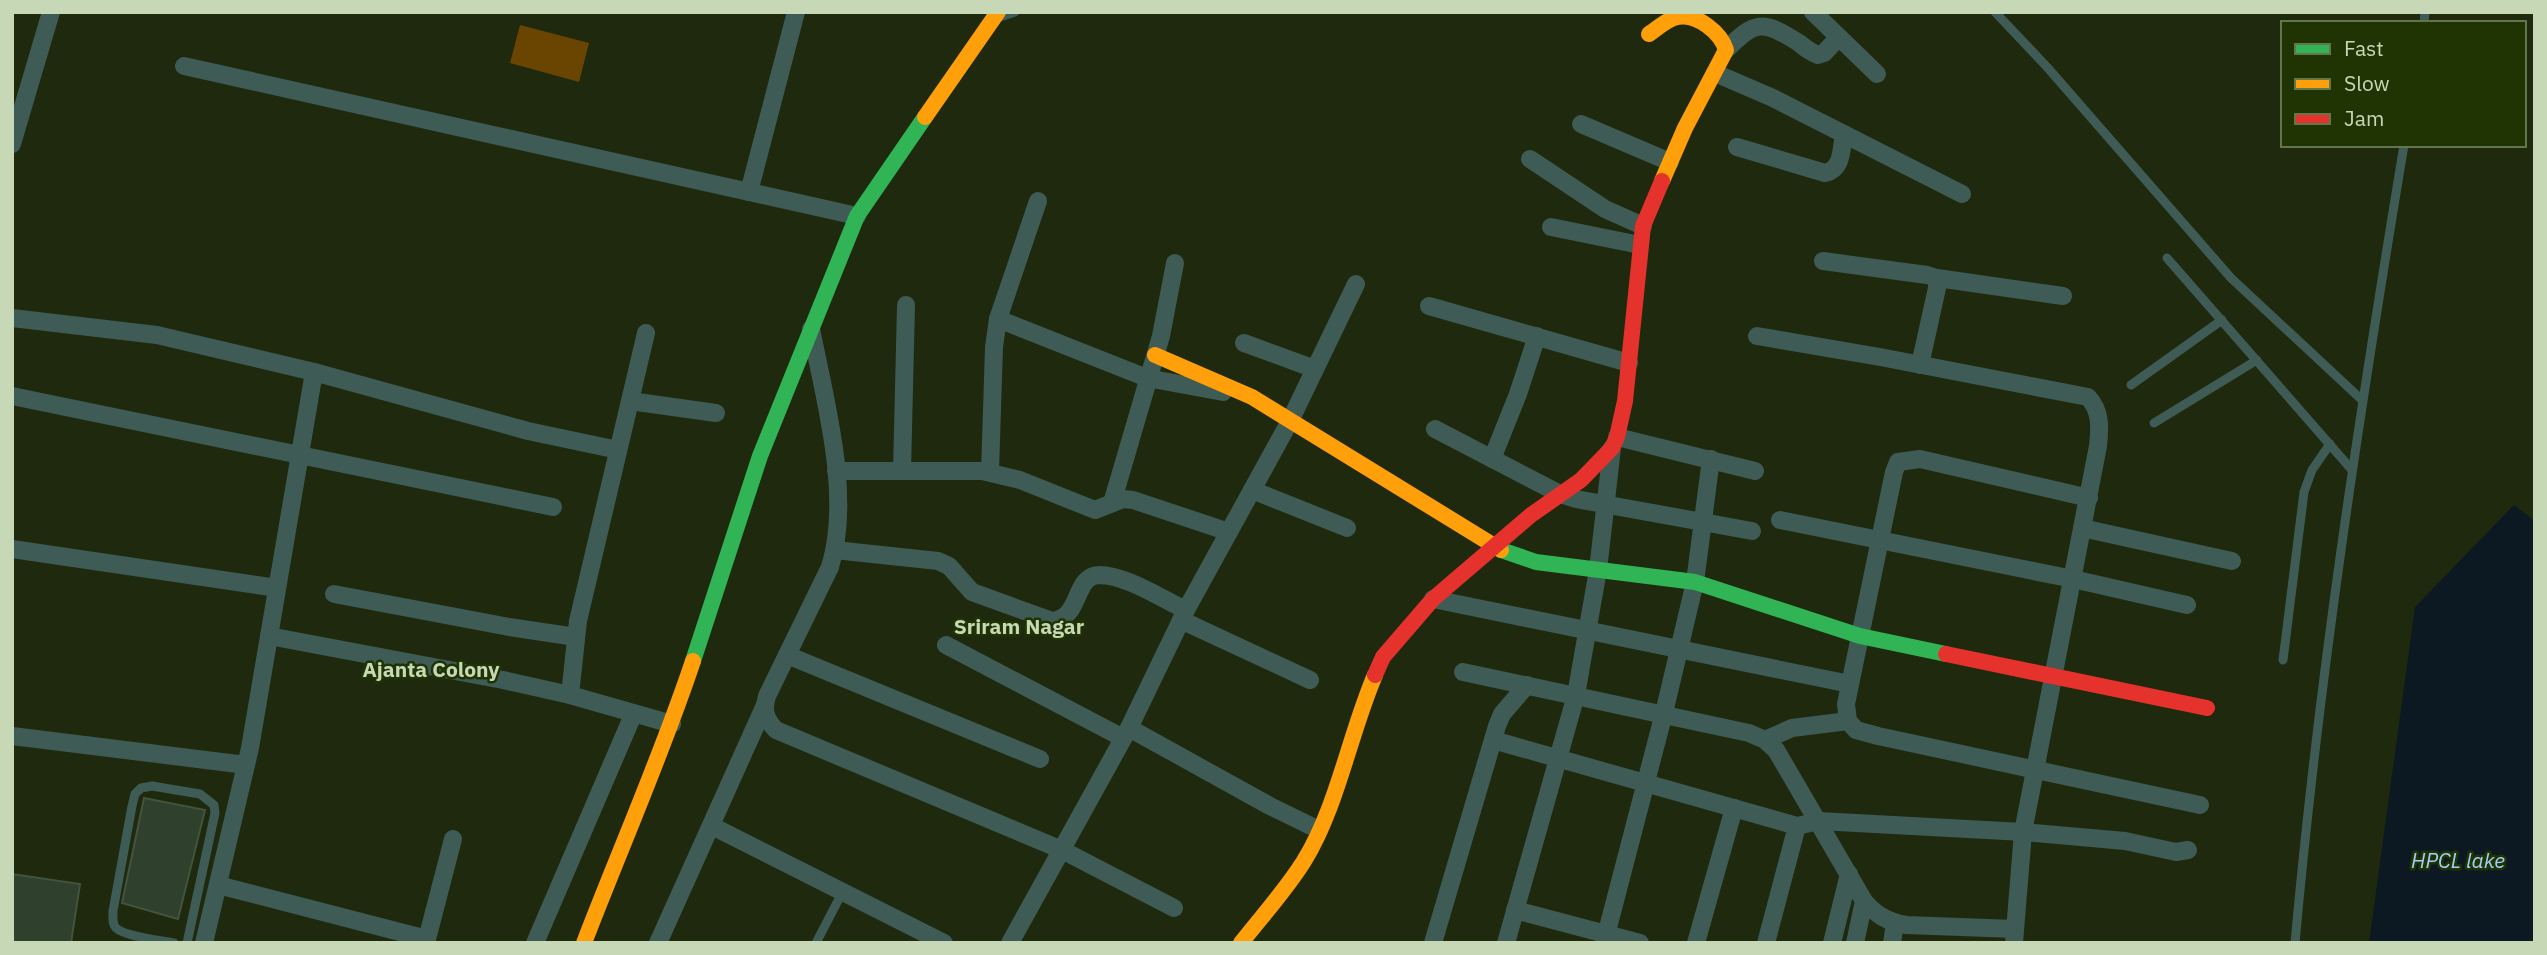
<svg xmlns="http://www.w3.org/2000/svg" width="2547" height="955" viewBox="0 0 2547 955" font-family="'IBM Plex Sans',sans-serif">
	<rect width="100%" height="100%" fill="#1e290e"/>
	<!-- green -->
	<polygon fill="#6a4502" points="520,25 589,43 579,82 510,63"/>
	<!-- water -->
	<polygon fill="#0c1923" points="2514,505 2535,521 2535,943 2369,943 2415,607"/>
	<!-- building -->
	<g fill="#2f412c" stroke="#42533e" stroke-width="2">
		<polygon points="144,798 205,810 178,919 122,903"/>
		<polygon points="12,874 80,884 71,943 12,943"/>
	</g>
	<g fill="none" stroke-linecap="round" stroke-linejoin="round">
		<!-- lane -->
		<g stroke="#3e5b55" stroke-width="9">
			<polyline points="1995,12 2047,67 2231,278 2362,400"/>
			<polyline points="1000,17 1015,12"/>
			<polyline points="2424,23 2425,12"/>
			<polyline points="2167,258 2352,470"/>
			<polyline points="2131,385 2222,320"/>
			<polyline points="2154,423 2257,360"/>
			<polyline points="2283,660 2304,492 2312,470 2330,444"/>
			<path d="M174 943C160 940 126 937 116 928 112 924 113 917 113 911L132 806 135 794 141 788 152 786 200 794 214 805 215 813 187 943"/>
			<polyline points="816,943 843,891"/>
			<path d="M2295 943C2319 676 2360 410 2404 145"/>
		</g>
		<!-- street -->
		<g stroke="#3e5b55" stroke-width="18">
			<polyline points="1813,12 1877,74"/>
			<path d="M1726 50C1755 21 1762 19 1799 43 1805 48 1810 52 1818 55L1824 53 1839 37"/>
			<polyline points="184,66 857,216"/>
			<polyline points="1715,73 1773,98 1962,194"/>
			<polyline points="1581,124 1670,162"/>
			<polyline points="12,144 51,12"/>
			<path d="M1737 147 1825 173C1843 169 1841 149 1844 134"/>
			<polyline points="1530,159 1605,209 1643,226"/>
			<polyline points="749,192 796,12"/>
			<polyline points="1551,227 1640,245"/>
			<polyline points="1823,261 1927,275 1937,278 1937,288 1920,365"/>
			<polyline points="1937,278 2063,296"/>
			<polyline points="1429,306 1629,363"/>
			<polyline points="12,318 157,335 314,372 528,431 618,450"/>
			<polyline points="998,319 1147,378 1223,392"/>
			<path d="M811 329C825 400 852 496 830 567L767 696C763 710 765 719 776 730L1062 850 1174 908"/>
			<path d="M1757 336 1880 357 2088 397C2101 411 2100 427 2098 446L2023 832 2014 943"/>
			<polyline points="1244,343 1315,369"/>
			<polyline points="12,396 553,507"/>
			<polyline points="630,401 716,413"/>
			<polyline points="1435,429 1560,494 1576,499 1752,531"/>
			<polyline points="1617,437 1755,471"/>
			<polyline points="1492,459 1518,394 1537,336"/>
			<polyline points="836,471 982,471 1020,480 1095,510 1123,499 1133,500 1229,532"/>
			<polyline points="902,471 906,305"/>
			<polyline points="990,472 994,347 998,319 1038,201"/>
			<polyline points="1252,490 1347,528"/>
			<polyline points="2089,498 1920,459 1898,462 1894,472 1846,704 1848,721 1856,730 1878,736 2200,805"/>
			<polyline points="1112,503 1161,336 1175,263"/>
			<polyline points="1780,520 2073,579 2187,605"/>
			<polyline points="2082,528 2232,561"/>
			<polyline points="12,549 277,588"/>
			<path d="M835 550 938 561 949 566 972 592 1052 621C1082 618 1073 576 1099 575 1126 575 1162 599 1186 610"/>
			<polyline points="334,594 509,627 576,637"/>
			<polyline points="1433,599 1850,684"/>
			<polyline points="1181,620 1310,680"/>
			<polyline points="269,636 503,680 570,695 672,724"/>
			<polyline points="946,645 1123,738"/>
			<polyline points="787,655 1040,759"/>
			<path d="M1463 672 1749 733 1765 740 1776 750 1864 901C1876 915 1888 922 1906 925L2015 929"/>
			<polyline points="570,695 578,621 646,333"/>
			<polyline points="1129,728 1270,806 1319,830"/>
			<polyline points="12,736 246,765"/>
			<polyline points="1493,740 1797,826 1819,821 2023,832 2125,841 2176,852 2188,850"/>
			<polyline points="1765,740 1792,728 1848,721"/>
			<polyline points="712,826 944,943"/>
			<polyline points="218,885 427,939"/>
			<polyline points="1515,910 1640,943"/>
			<polyline points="204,943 250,748 314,372"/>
			<polyline points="426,943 453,839"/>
			<polyline points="535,943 633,715"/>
			<polyline points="658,943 765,705"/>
			<polyline points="1010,943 1129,728 1186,610 1290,421 1356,284"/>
			<polyline points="1433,943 1497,726 1502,714 1527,685"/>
			<polyline points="1506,943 1576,695 1598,570 1612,448"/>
			<polyline points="1604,943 1664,713 1695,582 1711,459"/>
			<polyline points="1696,943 1734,808"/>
			<polyline points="1766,943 1797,826"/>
			<polyline points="1832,943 1849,874"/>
			<polyline points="1855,943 1864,901"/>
			<polyline points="1892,943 1895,923"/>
		</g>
		<!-- fast -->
		<g stroke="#30b455" stroke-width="16">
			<polyline points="1501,550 1536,562 1695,582 1860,636 1946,654"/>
			<polyline points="693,661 760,456 857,216 925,117"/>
		</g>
		<!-- slow -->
		<g stroke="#ff9f0a" stroke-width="16">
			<path d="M1649 34C1658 28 1667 19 1678 17 1697 13 1721 33 1726 50L1685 128 1662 181"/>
			<polyline points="925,117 998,12"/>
			<polyline points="1155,355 1252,397 1501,550"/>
			<path d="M584 943C620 849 661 757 693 661"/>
			<path d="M1241 943C1262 916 1286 890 1304 861 1337 808 1350 733 1375 675"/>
		</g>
		<!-- jam -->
		<g stroke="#e5322d" stroke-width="16">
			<polyline points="1946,654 2207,708"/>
			<polyline points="1375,675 1383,657 1433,599 1531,515 1581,480 1612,448 1617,437 1625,401 1643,226 1662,181"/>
		</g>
	</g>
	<g text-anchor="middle" stroke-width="5" stroke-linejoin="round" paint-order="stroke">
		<!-- neighbourhood labels -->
		<g font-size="21" font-weight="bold" fill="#c7d8b7" stroke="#203403">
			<text x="1019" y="634">Sriram Nagar</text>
			<text x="431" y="677">Ajanta Colony</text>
		</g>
		<!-- water labels -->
		<g font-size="21" font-style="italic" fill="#a2cefc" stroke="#203403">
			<text x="2458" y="868">HPCL lake</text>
		</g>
	</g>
	<!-- border -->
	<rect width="2547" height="955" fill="none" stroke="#c7d8b7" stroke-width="28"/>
	<!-- legend -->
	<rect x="2281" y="21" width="245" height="126" fill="#203403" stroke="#63764b" stroke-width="2"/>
	<rect x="2295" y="44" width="35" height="10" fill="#30b455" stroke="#63764b" stroke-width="2"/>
	<text x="2344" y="56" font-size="21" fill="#c7d8b7">Fast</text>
	<rect x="2295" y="79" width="35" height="10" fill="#ff9f0a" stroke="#63764b" stroke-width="2"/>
	<text x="2344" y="91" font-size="21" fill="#c7d8b7">Slow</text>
	<rect x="2295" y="114" width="35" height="10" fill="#e5322d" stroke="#63764b" stroke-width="2"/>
	<text x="2344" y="126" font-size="21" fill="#c7d8b7">Jam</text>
</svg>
